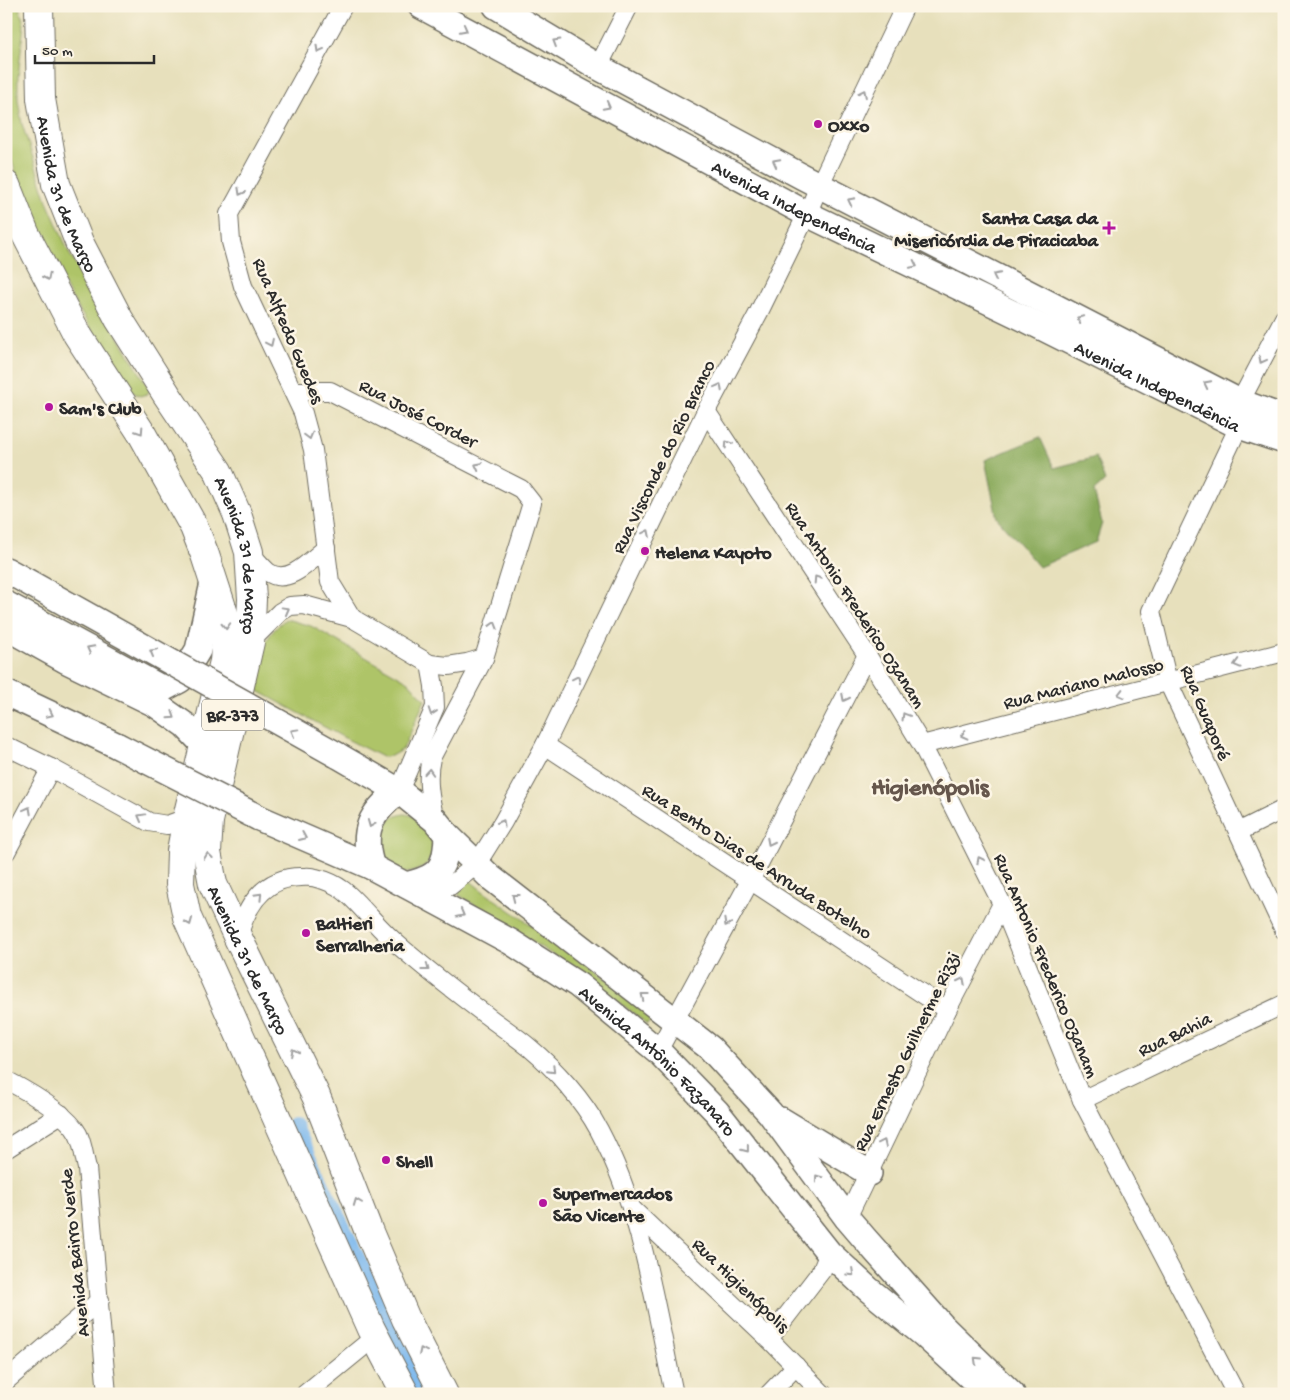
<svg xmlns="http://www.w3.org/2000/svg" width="1290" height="1400" viewBox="0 0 1290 1400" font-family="'Gochi Hand',sans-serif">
	<rect width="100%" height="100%" fill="#fcf5e5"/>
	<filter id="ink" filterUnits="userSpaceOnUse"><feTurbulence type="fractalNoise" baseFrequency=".02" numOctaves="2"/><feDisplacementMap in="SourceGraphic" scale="10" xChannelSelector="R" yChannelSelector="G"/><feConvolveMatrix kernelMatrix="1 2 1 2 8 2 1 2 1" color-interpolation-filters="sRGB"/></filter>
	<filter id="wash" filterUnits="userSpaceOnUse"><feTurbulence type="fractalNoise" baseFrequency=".0096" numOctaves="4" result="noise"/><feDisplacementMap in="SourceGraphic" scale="20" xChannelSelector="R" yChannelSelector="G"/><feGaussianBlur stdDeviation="1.12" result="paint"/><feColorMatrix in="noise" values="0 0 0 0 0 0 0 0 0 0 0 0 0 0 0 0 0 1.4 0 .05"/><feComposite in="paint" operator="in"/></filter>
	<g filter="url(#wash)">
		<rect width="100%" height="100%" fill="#e7e0bc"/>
		<!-- green -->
		<g fill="#aec468" stroke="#6c784a">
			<polygon points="6,6 19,6 24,24 18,77 18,100 22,124 48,204 70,255 150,390 147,394 140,396 128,390 69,293 46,249 27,204 6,144"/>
			<path d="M286 619 311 626 409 682 425 700 403 749 391 756 382 757 341 736 251 687C258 660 262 637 286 619Z"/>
			<path d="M404 814C414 815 417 818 424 825 427 829 433 833 434 837 440 857 421 874 402 873 397 873 389 867 384 864 382 857 375 844 377 836 379 823 393 816 404 814Z"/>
			<polygon points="469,880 484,892 570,952 654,1014 647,1024 583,974 459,895 458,888"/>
		</g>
		<!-- forest -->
		<polygon fill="#8aaa5c" stroke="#5a6a44" points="1040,437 1054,468 1096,457 1105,481 1094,491 1102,523 1096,542 1039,567 997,518 985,460"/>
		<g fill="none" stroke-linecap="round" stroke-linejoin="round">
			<!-- canal -->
			<polyline stroke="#7cb8ee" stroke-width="16" points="294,1125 422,1394"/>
		</g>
	</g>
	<g filter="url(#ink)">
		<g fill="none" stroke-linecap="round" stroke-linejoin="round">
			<defs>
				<g id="street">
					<polyline points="343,6 229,214 231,242 243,286 303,413 313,450 330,582 352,618"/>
					<polyline points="598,67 629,6"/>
					<path d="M293 391H330L521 489 532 503 484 658 431 758C426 779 430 799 435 820"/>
					<polyline points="1240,402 1284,318"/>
					<polyline points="706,411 867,655 922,745 1002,904 1082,1100 1236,1394"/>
					<polyline points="1239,426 1151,611 1168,682 1284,930"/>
					<path d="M249 552C255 558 261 566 268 572 288 587 312 559 326 548"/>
					<polyline points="250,642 280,612 290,606 304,605 352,618 430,664 448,666 467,663 484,658"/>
					<polyline points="545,745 947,1010"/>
					<polyline points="922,745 1284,652"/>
					<polyline points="6,746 51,768 149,822 167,825 187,818"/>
					<polyline points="399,791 435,707 434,686 430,664"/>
					<polyline points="1238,832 1284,809"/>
					<polyline points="6,852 51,768"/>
					<polyline points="424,894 450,886 476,865 503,822 545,745 706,411 759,312 807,214 820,184 905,6"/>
					<path d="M238 938C246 906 264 877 301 877 306 877 311 876 316 878 343 884 353 899 371 918 381 929 393 941 404 950 431 973 458 994 486 1015 500 1026 516 1036 530 1048 555 1069 583 1100 599 1130 642 1211 655 1305 674 1394"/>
					<polyline points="658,1051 750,881 867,655"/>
					<path d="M6 1080C27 1091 67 1113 78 1134 83 1144 84 1157 87 1168L107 1394"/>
					<polyline points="1082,1100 1284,1004"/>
					<polyline points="6,1149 61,1114"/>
					<polyline points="631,1208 769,1339 823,1394"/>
					<polyline points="847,1218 947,1010 1002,904"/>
					<polyline points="769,1339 822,1270 829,1253"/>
					<polyline points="6,1381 100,1300"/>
					<polyline points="305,1394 376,1336"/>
					<polyline points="769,1394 796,1366"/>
				</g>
				<g id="secondary">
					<path id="s1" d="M421 6 807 214 1027 320 1239 426 1284 441"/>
					<polyline points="496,6 598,67 803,177 1240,402 1284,418"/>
					<polyline points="6,570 26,581"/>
					<polyline points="6,604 163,689 180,680 198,650 213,583"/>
					<polyline points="6,627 67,661 155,704 185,725 204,745"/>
					<polyline points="6,693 118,746"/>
					<polyline points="337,755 399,791 435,820 447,835 490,877 710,1048 770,1113 847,1218 865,1239 945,1329 1012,1394"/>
					<path id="s2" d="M259 818 372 867 511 942 578 985 658 1051 717 1112 829 1253 868 1289 923 1334 989 1394"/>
					<path d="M372 867C360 831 371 812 399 791"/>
					<path d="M406 885C439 877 446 869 447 835"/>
					<polyline points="781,1120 869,1173"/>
				</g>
				<g id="primary">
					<path id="s3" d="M39 6 41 99 56 184 79 242 119 319 167 395 218 471 237 514 249 552 252 599 250 642 209 821 207 852 213 884 238 938 316 1096 369 1232 406 1319 444 1394"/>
					<polyline points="6,185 25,233 77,334 142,434 194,527 205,555 227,623 224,661 187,818 181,851 180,884 187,917 371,1329 405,1394"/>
				</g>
			</defs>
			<!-- street casing -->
			<use href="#street" stroke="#6d6a5e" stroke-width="20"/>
			<!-- secondary casing -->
			<use href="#secondary" stroke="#6d6a5e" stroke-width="28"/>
			<!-- primary casing -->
			<use href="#primary" stroke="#6d6a5e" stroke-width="30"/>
			<!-- street -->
			<use href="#street" stroke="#fff" stroke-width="18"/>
			<!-- secondary -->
			<use href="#secondary" stroke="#fff" stroke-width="25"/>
			<!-- primary -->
			<use href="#primary" stroke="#fff" stroke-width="28"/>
			<defs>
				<g id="secondary-bridge">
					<polyline points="26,581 337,755"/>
					<polyline points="118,746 259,818"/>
				</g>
			</defs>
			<!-- secondary-bridge casing -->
			<use href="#secondary-bridge" stroke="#6d6a5e" stroke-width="28" stroke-linecap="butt"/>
			<!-- secondary-bridge -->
			<use href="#secondary-bridge" stroke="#fff" stroke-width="25"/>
		</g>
		<!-- one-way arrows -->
		<defs><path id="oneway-chevron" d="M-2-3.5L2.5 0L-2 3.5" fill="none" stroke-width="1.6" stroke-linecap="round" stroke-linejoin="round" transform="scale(1.25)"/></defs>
		<g stroke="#a0a0a0">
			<use href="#oneway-chevron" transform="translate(464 29) rotate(28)"/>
			<use href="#oneway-chevron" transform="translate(556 42) rotate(-149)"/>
			<use href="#oneway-chevron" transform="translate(319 49) rotate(119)"/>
			<use href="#oneway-chevron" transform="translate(863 93) rotate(-64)"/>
			<use href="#oneway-chevron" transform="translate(607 106) rotate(28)"/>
			<use href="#oneway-chevron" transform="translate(776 162) rotate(-152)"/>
			<use href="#oneway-chevron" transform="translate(241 192) rotate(119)"/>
			<use href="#oneway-chevron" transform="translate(851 201) rotate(-153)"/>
			<use href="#oneway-chevron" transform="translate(914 265) rotate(26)"/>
			<use href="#oneway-chevron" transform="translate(996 276) rotate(-153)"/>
			<use href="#oneway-chevron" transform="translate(47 277) rotate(63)"/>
			<use href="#oneway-chevron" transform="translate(1080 319) rotate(-153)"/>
			<use href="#oneway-chevron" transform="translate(270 343) rotate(65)"/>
			<use href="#oneway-chevron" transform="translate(1262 360) rotate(118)"/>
			<use href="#oneway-chevron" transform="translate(1207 384) rotate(-153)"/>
			<use href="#oneway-chevron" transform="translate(719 387) rotate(-62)"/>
			<use href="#oneway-chevron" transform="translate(140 431) rotate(57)"/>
			<use href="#oneway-chevron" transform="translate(309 436) rotate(75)"/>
			<use href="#oneway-chevron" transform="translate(728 444) rotate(-123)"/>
			<use href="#oneway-chevron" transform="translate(478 466) rotate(-153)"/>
			<use href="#oneway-chevron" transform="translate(647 533) rotate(-64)"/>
			<use href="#oneway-chevron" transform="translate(817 579) rotate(-123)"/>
			<use href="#oneway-chevron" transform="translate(286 610) rotate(-29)"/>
			<use href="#oneway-chevron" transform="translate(494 625) rotate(-73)"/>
			<use href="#oneway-chevron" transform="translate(226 626) rotate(87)"/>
			<use href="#oneway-chevron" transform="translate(90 649) rotate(-152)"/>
			<use href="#oneway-chevron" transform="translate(153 652) rotate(-151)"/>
			<use href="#oneway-chevron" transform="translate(1237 664) rotate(165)"/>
			<use href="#oneway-chevron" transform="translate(577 679) rotate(-64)"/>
			<use href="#oneway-chevron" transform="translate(1121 694) rotate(166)"/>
			<use href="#oneway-chevron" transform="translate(845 698) rotate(117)"/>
			<use href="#oneway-chevron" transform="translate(432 712) rotate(109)"/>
			<use href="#oneway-chevron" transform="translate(50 714) rotate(26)"/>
			<use href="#oneway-chevron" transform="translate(172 716) rotate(34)"/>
			<use href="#oneway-chevron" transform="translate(905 716) rotate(-121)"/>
			<use href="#oneway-chevron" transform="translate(294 732) rotate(-151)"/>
			<use href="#oneway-chevron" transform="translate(964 735) rotate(166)"/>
			<use href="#oneway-chevron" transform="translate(429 772) rotate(-86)"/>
			<use href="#oneway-chevron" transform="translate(28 810) rotate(-62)"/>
			<use href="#oneway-chevron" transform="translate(141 817) rotate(-151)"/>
			<use href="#oneway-chevron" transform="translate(502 823) rotate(-60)"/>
			<use href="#oneway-chevron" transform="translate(371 824) rotate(112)"/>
			<use href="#oneway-chevron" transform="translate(303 837) rotate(23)"/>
			<use href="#oneway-chevron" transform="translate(770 842) rotate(117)"/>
			<use href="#oneway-chevron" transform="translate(208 856) rotate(-97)"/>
			<use href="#oneway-chevron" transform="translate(980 860) rotate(-117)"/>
			<use href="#oneway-chevron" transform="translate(259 896) rotate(-46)"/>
			<use href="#oneway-chevron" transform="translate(515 897) rotate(-142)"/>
			<use href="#oneway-chevron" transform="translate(461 914) rotate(29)"/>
			<use href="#oneway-chevron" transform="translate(189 922) rotate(68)"/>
			<use href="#oneway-chevron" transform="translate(727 923) rotate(119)"/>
			<use href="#oneway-chevron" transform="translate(426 968) rotate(38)"/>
			<use href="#oneway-chevron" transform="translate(962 981) rotate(-63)"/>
			<use href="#oneway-chevron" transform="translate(644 996) rotate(-142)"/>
			<use href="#oneway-chevron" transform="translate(294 1052) rotate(-116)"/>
			<use href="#oneway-chevron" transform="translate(552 1070) rotate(45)"/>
			<use href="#oneway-chevron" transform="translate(883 1143) rotate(-64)"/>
			<use href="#oneway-chevron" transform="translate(746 1149) rotate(52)"/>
			<use href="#oneway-chevron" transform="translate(818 1178) rotate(-126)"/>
			<use href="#oneway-chevron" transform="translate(357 1202) rotate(-111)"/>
			<use href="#oneway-chevron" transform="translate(851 1273) rotate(43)"/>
			<use href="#oneway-chevron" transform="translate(422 1351) rotate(-116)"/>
			<use href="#oneway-chevron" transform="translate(977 1360) rotate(-136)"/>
		</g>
	</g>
	<!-- markers -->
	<g fill="#b5179e" stroke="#fcf5e5" stroke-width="2">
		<circle cx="818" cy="124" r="5"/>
		<path d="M1106.5 220.5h5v5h5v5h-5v5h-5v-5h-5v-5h5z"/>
		<circle cx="49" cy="407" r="5"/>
		<circle cx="645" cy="551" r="5"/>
		<circle cx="306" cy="933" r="5"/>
		<circle cx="386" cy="1160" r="5"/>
		<circle cx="543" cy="1203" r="5"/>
	</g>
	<g text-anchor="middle" stroke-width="5" stroke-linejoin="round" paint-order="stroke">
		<!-- shield labels -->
		<rect fill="#fcf5e5" stroke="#6a6863" stroke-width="1" x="202" y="699.5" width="62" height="31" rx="4"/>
		<g font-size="18" font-weight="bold" fill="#2b2b2b">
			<text x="233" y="721">BR-373</text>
		</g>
		<!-- poi labels -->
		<g font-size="19" font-weight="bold" fill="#2b2b2b" stroke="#fcf5e5" text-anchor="start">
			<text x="828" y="131">Oxxo</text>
			<text x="1098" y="224" text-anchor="end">Santa Casa da<tspan x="1098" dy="22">Misericórdia de Piracicaba</tspan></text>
			<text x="59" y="414">Sam's Club</text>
			<text x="655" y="558">Helena Kayoto</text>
			<text x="316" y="929">Baltieri<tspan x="316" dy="22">Serralheria</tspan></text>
			<text x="396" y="1167">Shell</text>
			<text x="553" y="1199">Supermercados<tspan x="553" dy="22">São Vicente</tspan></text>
		</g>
		<!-- street labels -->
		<g font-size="19" fill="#2b2b2b" stroke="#fcf5e5">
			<text dy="7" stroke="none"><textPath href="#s3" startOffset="192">Avenida 31 de Março</textPath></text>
			<text dy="7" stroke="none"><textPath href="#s1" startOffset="424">Avenida Independência</textPath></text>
			<text transform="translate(290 330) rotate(67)" y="7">Rua Alfredo Guedes</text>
			<text dy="7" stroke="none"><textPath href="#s1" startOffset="829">Avenida Independência</textPath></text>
			<text transform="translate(419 412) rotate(27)" y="7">Rua José Corder</text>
			<text transform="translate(662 456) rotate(-64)" y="7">Rua Visconde do Rio Branco</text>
			<text dy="7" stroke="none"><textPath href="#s3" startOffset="598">Avenida 31 de Março</textPath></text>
			<text transform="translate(857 604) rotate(57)" y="7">Rua Antonio Frederico Ozanam</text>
			<text transform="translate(1083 682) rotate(-14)" y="7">Rua Mariano Malosso</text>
			<text transform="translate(1207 712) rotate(67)" y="7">Rua Guaporé</text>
			<text transform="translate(758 860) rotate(33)" y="7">Rua Bento Dias de Arruda Botelho</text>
			<text dy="7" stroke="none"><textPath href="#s3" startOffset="1018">Avenida 31 de Março</textPath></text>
			<text transform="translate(1048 965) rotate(67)" y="7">Rua Antonio Frederico Ozanam</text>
			<text transform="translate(1174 1033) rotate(-26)" y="7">Rua Bahia</text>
			<text transform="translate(905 1051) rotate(-64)" y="7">Rua Ernesto Guilherme Rizzi</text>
			<text dy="7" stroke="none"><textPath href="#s2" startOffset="471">Avenida Antônio Fazanaro</textPath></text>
			<text transform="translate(73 1253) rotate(-96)" y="7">Avenida Bairro Verde</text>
			<text transform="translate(742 1284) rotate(44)" y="7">Rua Higienópolis</text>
		</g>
		<!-- district labels -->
		<g font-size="24" font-weight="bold" fill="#65564c" stroke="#fcf5e5">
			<text x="930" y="794">Higienópolis</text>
		</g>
	</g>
	<!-- margin -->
	<rect width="1290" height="1400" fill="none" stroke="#fcf5e5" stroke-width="25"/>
	<!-- scale -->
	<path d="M35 55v8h119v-8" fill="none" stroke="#2b2b2b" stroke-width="2.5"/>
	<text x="42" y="55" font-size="15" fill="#2b2b2b" stroke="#fcf5e5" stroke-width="4" paint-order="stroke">50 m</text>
</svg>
